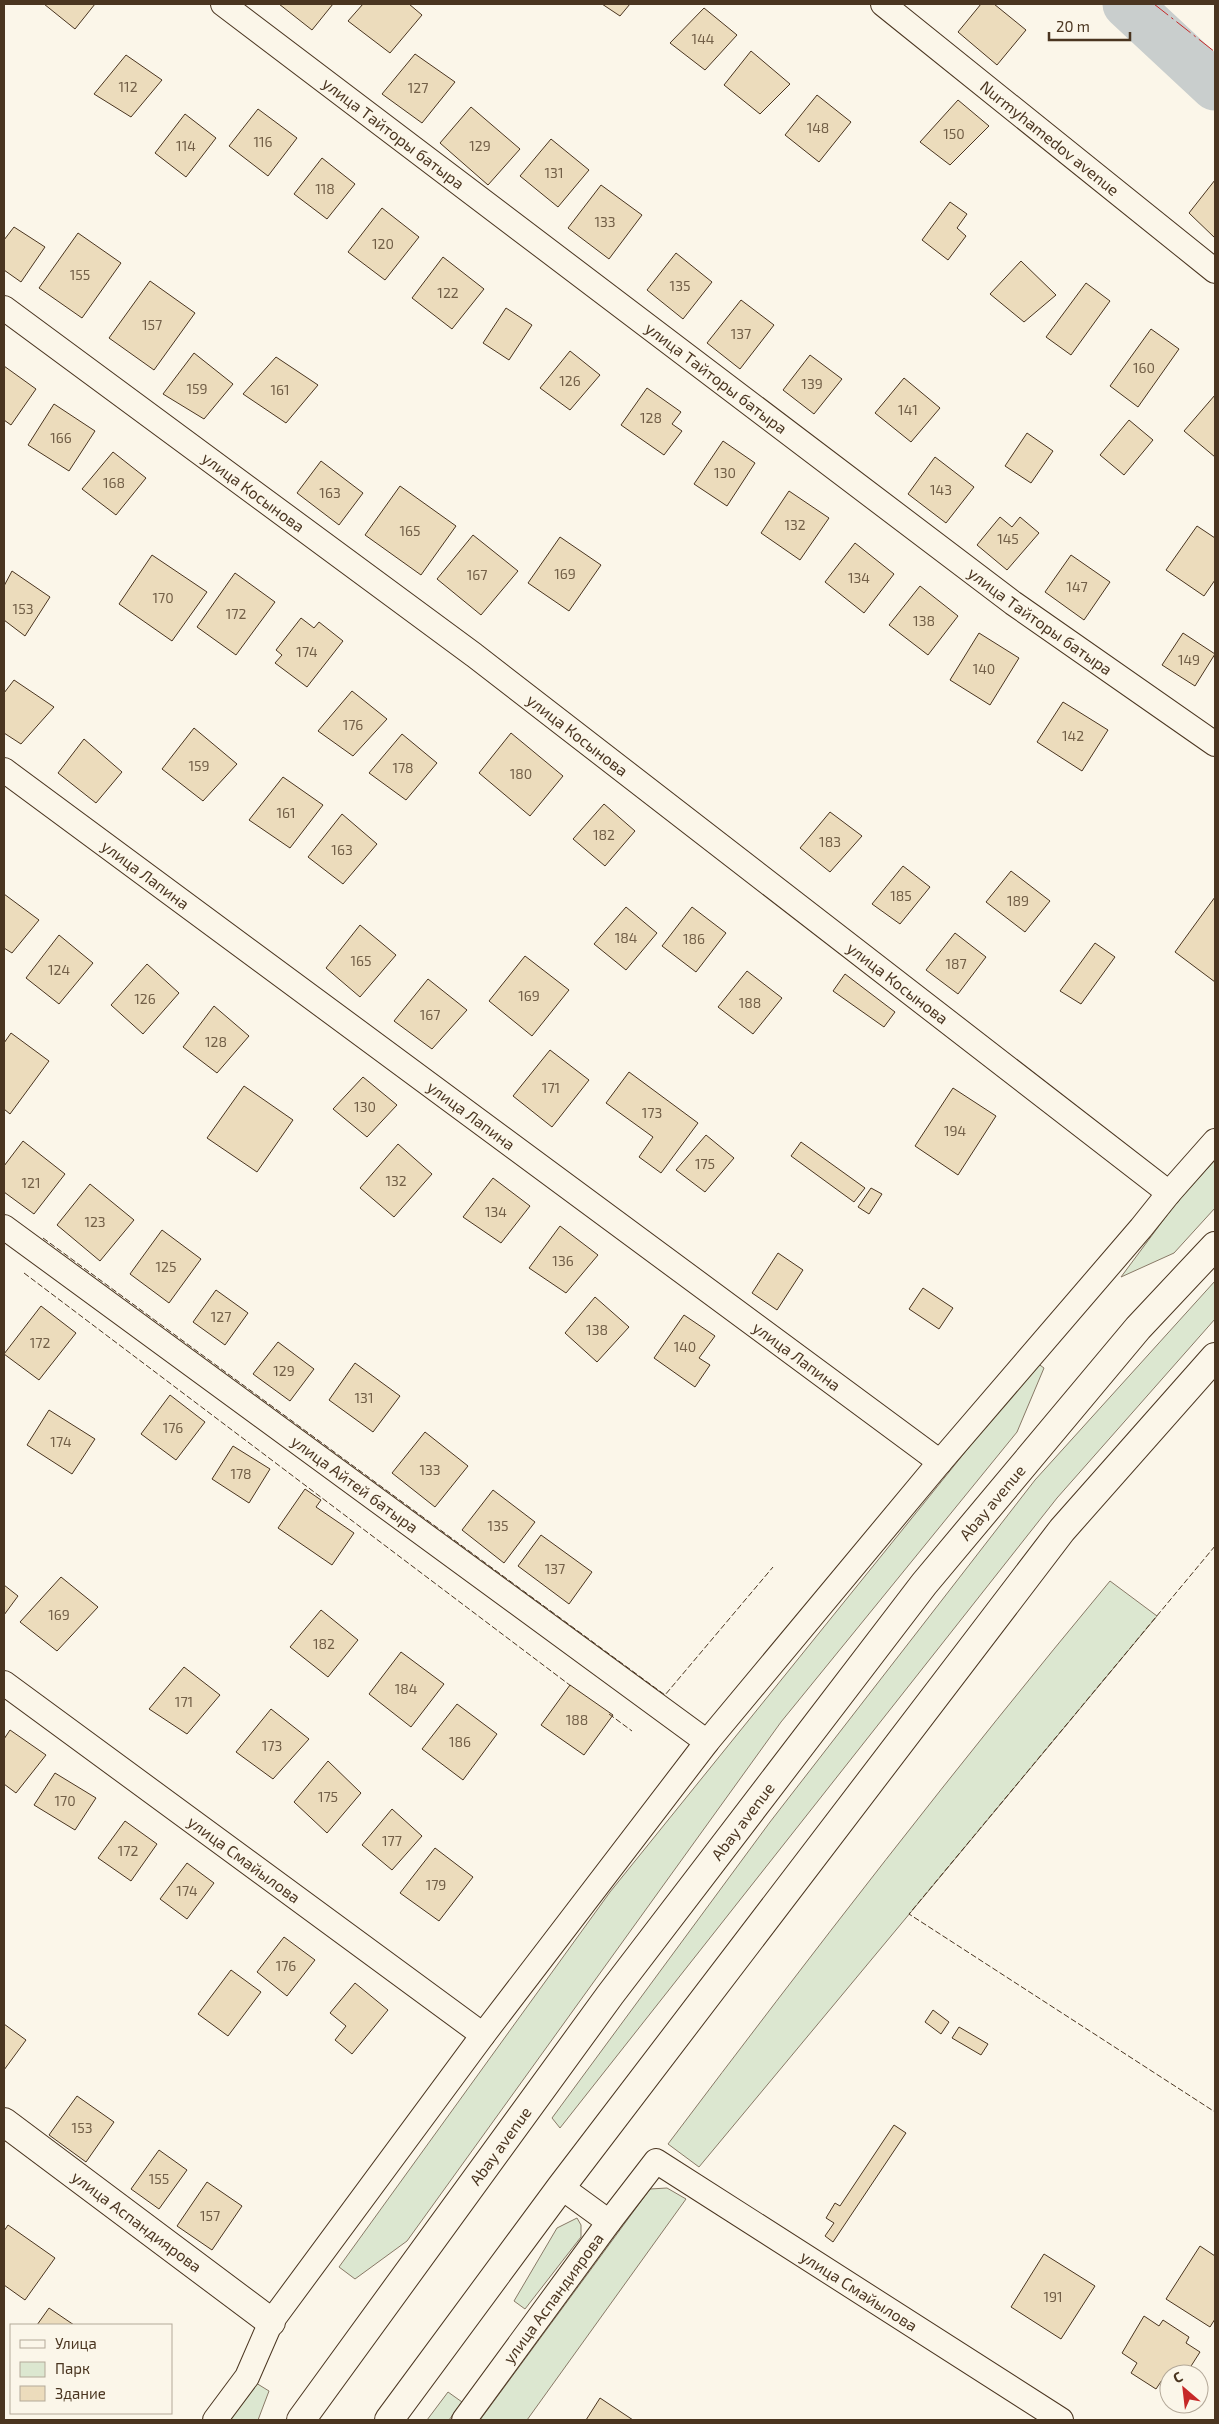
<svg xmlns="http://www.w3.org/2000/svg" width="1219" height="2424" viewBox="0 0 1219 2424" font-family="'Exo 2',sans-serif">
	<rect width="100%" height="100%" fill="#fbf6e9"/>
	<!-- green -->
	<g fill="#dce7d0" stroke="#887966">
		<polygon points="1215,1160 1215,1208 1174,1253 1121,1277 1176,1203"/>
		<polygon points="1215,1281 1215,1319 1057,1498 560,2128 552,2118 770,1822 1035,1480"/>
		<polygon points="1037,1363 1044,1368 1017,1432 781,1722 407,2241 355,2279 339,2267 610,1892"/>
		<path d="M1110 1581 1157 1616 699 2167 668 2144C812 1953 958 1764 1110 1581Z"/>
		<polygon points="667,2188 686,2199 527,2420 480,2420 650,2189"/>
		<polygon points="577,2218 581,2225 581,2237 525,2309 514,2301 557,2228"/>
		<polygon points="256,2383 269,2391 258,2420 230,2420"/>
		<polygon points="448,2392 462,2402 449,2420 427,2420"/>
	</g>
	<g fill="none" stroke-linecap="round" stroke-linejoin="round">
		<!-- river -->
		<polyline stroke="#c9cecd" stroke-width="49" points="1127,4 1215,86"/>
	</g>
	<!-- building -->
	<g fill="#ecdcbc" stroke="#4a3520">
		<polygon points="44,4 95,4 75,29"/>
		<polygon points="279,4 333,4 312,30"/>
		<polygon points="363,4 409,4 422,15 390,53 348,21"/>
		<polygon points="602,4 630,4 620,16"/>
		<polygon points="981,4 994,4 1026,30 997,65 958,32"/>
		<polygon points="704,8 737,35 705,70 670,43"/>
		<polygon points="751,51 790,84 760,114 724,85"/>
		<polygon points="415,54 455,82 422,123 382,94"/>
		<polygon points="126,55 162,80 131,117 94,94"/>
		<polygon points="817,95 851,122 819,162 785,135"/>
		<polygon points="958,100 989,126 950,165 920,142"/>
		<polygon points="471,107 520,149 488,185 440,143"/>
		<polygon points="258,109 297,138 268,176 229,146"/>
		<polygon points="185,114 216,138 186,177 155,153"/>
		<polygon points="551,139 589,170 558,207 520,176"/>
		<polygon points="322,158 355,184 327,219 294,194"/>
		<polygon points="1215,180 1215,238 1189,213"/>
		<polygon points="601,185 642,215 609,259 568,228"/>
		<polygon points="950,202 967,214 957,228 966,236 948,260 922,240"/>
		<polygon points="382,208 419,237 385,280 348,252"/>
		<polygon points="14,227 45,247 21,282 4,270 4,240"/>
		<polygon points="78,233 121,263 82,318 39,288"/>
		<polygon points="676,253 712,282 683,319 647,290"/>
		<polygon points="443,257 484,289 452,329 412,298"/>
		<polygon points="1021,261 1056,295 1024,322 990,294"/>
		<polygon points="150,281 195,313 154,370 109,338"/>
		<polygon points="1086,283 1110,301 1071,355 1046,337"/>
		<polygon points="741,300 774,325 740,369 707,343"/>
		<polygon points="506,308 532,325 509,360 483,343"/>
		<polygon points="1151,329 1179,349 1138,407 1110,386"/>
		<polygon points="570,351 600,375 570,410 540,388"/>
		<polygon points="194,353 233,384 204,419 163,394"/>
		<polygon points="810,355 842,379 814,414 783,390"/>
		<polygon points="276,357 318,385 286,423 243,394"/>
		<polygon points="4,366 36,389 11,425 4,420"/>
		<polygon points="904,378 940,408 911,442 875,413"/>
		<polygon points="647,388 681,412 672,424 682,431 664,455 621,425"/>
		<polygon points="1215,395 1215,457 1184,431"/>
		<polygon points="54,404 95,431 69,471 28,445"/>
		<polygon points="1129,420 1153,440 1124,475 1100,455"/>
		<polygon points="1027,433 1053,451 1031,483 1005,466"/>
		<polygon points="723,441 755,463 727,506 694,484"/>
		<polygon points="113,452 146,478 116,515 82,489"/>
		<polygon points="935,457 974,487 946,523 908,494"/>
		<polygon points="321,461 363,493 339,525 297,493"/>
		<polygon points="400,486 456,526 421,575 365,535"/>
		<polygon points="789,491 829,518 800,560 761,533"/>
		<polygon points="1000,517 1012,527 1020,517 1039,533 1007,570 977,545"/>
		<polygon points="1197,526 1215,538 1215,580 1204,596 1166,570"/>
		<polygon points="473,535 518,571 481,615 437,579"/>
		<polygon points="560,537 601,565 569,611 528,583"/>
		<polygon points="855,543 894,574 864,613 825,582"/>
		<polygon points="152,555 207,592 172,641 119,604"/>
		<polygon points="1071,555 1110,582 1084,620 1045,592"/>
		<polygon points="12,571 50,597 25,636 4,620 4,586"/>
		<polygon points="235,573 275,602 236,655 197,627"/>
		<polygon points="920,586 958,616 928,655 889,625"/>
		<polygon points="301,618 314,628 319,622 343,641 307,687 275,663 282,655 276,650"/>
		<polygon points="979,633 1019,658 990,705 950,680"/>
		<polygon points="1183,633 1215,654 1195,686 1162,665"/>
		<polygon points="14,680 54,707 21,744 4,733 4,693"/>
		<polygon points="352,691 387,719 353,756 318,731"/>
		<polygon points="1063,702 1108,730 1082,771 1037,742"/>
		<polygon points="194,728 237,764 203,801 162,769"/>
		<polygon points="511,733 563,776 530,816 479,773"/>
		<polygon points="402,734 437,763 406,800 369,773"/>
		<polygon points="84,739 122,772 96,803 58,773"/>
		<polygon points="283,777 323,805 290,848 249,820"/>
		<polygon points="604,804 635,831 605,866 573,839"/>
		<polygon points="830,812 862,836 830,872 800,848"/>
		<polygon points="342,814 377,844 343,884 308,857"/>
		<polygon points="903,866 930,887 900,924 872,904"/>
		<polygon points="1011,871 1050,901 1025,932 986,902"/>
		<polygon points="4,894 39,920 12,953 4,948"/>
		<polygon points="1215,897 1215,982 1175,952"/>
		<polygon points="626,907 657,933 626,970 594,944"/>
		<polygon points="692,907 726,933 696,972 662,946"/>
		<polygon points="360,925 396,955 360,997 326,968"/>
		<polygon points="955,933 986,957 958,994 926,970"/>
		<polygon points="59,935 93,963 59,1004 26,978"/>
		<polygon points="1095,943 1115,957 1081,1004 1060,991"/>
		<polygon points="525,956 569,990 532,1036 489,1001"/>
		<polygon points="147,964 179,993 143,1034 111,1005"/>
		<polygon points="747,971 782,998 753,1034 718,1007"/>
		<polygon points="845,974 895,1012 884,1027 833,991"/>
		<polygon points="428,979 467,1010 432,1049 394,1021"/>
		<polygon points="214,1006 249,1036 217,1073 183,1047"/>
		<polygon points="11,1033 49,1061 10,1114 4,1109 4,1043"/>
		<polygon points="550,1050 589,1080 552,1127 513,1096"/>
		<polygon points="629,1072 698,1123 661,1173 639,1157 653,1137 606,1103"/>
		<polygon points="363,1077 397,1105 367,1137 333,1109"/>
		<polygon points="244,1086 293,1120 257,1172 207,1138"/>
		<polygon points="953,1088 996,1116 958,1175 915,1146"/>
		<polygon points="706,1135 734,1158 705,1192 676,1170"/>
		<polygon points="23,1141 65,1174 34,1214 4,1192 4,1166"/>
		<polygon points="801,1142 865,1188 854,1202 791,1156"/>
		<polygon points="398,1144 432,1174 394,1217 360,1188"/>
		<polygon points="493,1178 530,1206 501,1243 463,1217"/>
		<polygon points="90,1184 134,1220 100,1261 57,1225"/>
		<polygon points="871,1188 882,1194 869,1214 858,1207"/>
		<polygon points="560,1226 598,1255 566,1293 529,1268"/>
		<polygon points="162,1230 201,1259 169,1303 130,1274"/>
		<polygon points="778,1253 803,1270 777,1310 752,1293"/>
		<polygon points="923,1288 953,1308 939,1329 909,1309"/>
		<polygon points="216,1290 248,1313 225,1345 193,1322"/>
		<polygon points="595,1297 629,1327 597,1362 565,1333"/>
		<polygon points="41,1306 76,1333 39,1380 4,1354"/>
		<polygon points="684,1315 715,1336 699,1358 710,1365 695,1387 654,1358"/>
		<polygon points="278,1342 314,1369 290,1401 253,1374"/>
		<polygon points="355,1363 400,1396 373,1432 329,1400"/>
		<polygon points="170,1395 205,1422 176,1460 141,1434"/>
		<polygon points="49,1410 95,1439 72,1474 27,1445"/>
		<polygon points="425,1432 468,1466 435,1507 392,1473"/>
		<polygon points="233,1446 270,1469 249,1503 212,1479"/>
		<polygon points="305,1489 321,1500 316,1507 354,1533 332,1565 278,1528"/>
		<polygon points="493,1490 535,1522 504,1563 462,1530"/>
		<polygon points="541,1535 592,1572 569,1604 518,1566"/>
		<polygon points="61,1577 98,1607 57,1651 20,1622"/>
		<polygon points="4,1585 18,1596 4,1615"/>
		<polygon points="321,1610 358,1640 328,1677 290,1647"/>
		<polygon points="401,1652 444,1684 411,1727 369,1694"/>
		<polygon points="184,1667 220,1695 187,1734 149,1709"/>
		<polygon points="570,1685 613,1715 584,1755 541,1725"/>
		<polygon points="457,1704 497,1734 463,1780 422,1749"/>
		<polygon points="271,1709 309,1739 273,1779 236,1752"/>
		<polygon points="10,1730 46,1755 16,1793 4,1784 4,1739"/>
		<polygon points="328,1761 361,1793 327,1833 294,1802"/>
		<polygon points="55,1773 96,1798 75,1830 34,1805"/>
		<polygon points="392,1809 422,1836 392,1870 362,1845"/>
		<polygon points="125,1821 157,1844 131,1881 98,1858"/>
		<polygon points="435,1848 473,1877 439,1921 400,1893"/>
		<polygon points="187,1863 214,1883 187,1919 160,1899"/>
		<polygon points="284,1937 315,1960 287,1996 257,1972"/>
		<polygon points="231,1970 261,1992 228,2036 198,2014"/>
		<polygon points="355,1983 388,2010 352,2054 335,2040 346,2026 330,2013"/>
		<polygon points="933,2010 949,2022 941,2034 925,2022"/>
		<polygon points="4,2024 26,2040 4,2070"/>
		<polygon points="959,2027 988,2044 981,2055 952,2038"/>
		<polygon points="77,2096 114,2122 86,2162 49,2135"/>
		<polygon points="894,2125 906,2133 833,2242 825,2236 834,2223 826,2218 835,2203 840,2206"/>
		<polygon points="159,2150 187,2170 159,2209 131,2189"/>
		<polygon points="207,2182 242,2206 212,2250 177,2226"/>
		<polygon points="8,2225 55,2258 25,2300 4,2285 4,2231"/>
		<polygon points="1200,2246 1215,2256 1215,2319 1210,2327 1166,2299"/>
		<polygon points="1044,2254 1095,2286 1061,2339 1011,2307"/>
		<polygon points="49,2308 74,2325 37,2325"/>
		<polygon points="1144,2316 1159,2326 1163,2320 1189,2337 1186,2343 1200,2352 1186,2374 1169,2374 1169,2384 1162,2380 1156,2389 1131,2373 1137,2363 1122,2353"/>
		<polygon points="600,2398 633,2420 586,2420"/>
	</g>
	<g fill="none" stroke-linecap="round" stroke-linejoin="round">
		<defs>
			<g id="minor">
				<path id="s1" d="M223 4 1013 603 1215 744"/>
				<path id="s2" d="M883 4 1215 271"/>
				<path id="s3" d="M4 308 474 655 1169 1193"/>
				<path id="s4" d="M4 770 940 1462"/>
				<path id="s5" d="M4 1227 707 1742"/>
				<path id="s6" d="M4 1683 483 2035"/>
				<path id="s7" d="M609 2222 656 2161 1061 2420"/>
				<polyline points="215,2420 247,2377 271,2322 483,2035 707,1742 940,1462 1141,1228 1169,1193 1215,1141"/>
				<path id="s8" d="M464 2420 609 2222 561 2187"/>
			</g>
			<g id="tertiary">
				<path id="s9" d="M4 2122 271 2322"/>
			</g>
			<g id="secondary">
				<path id="s10" d="M301 2420 610 1995 924 1584 1138 1328 1215 1246"/>
				<polyline points="389,2420 561,2187 1062,1530 1215,1357"/>
			</g>
		</defs>
		<!-- minor casing -->
		<use href="#minor" stroke="#4a3520" stroke-width="26"/>
		<!-- tertiary casing -->
		<use href="#tertiary" stroke="#4a3520" stroke-width="30"/>
		<!-- secondary casing -->
		<use href="#secondary" stroke="#4a3520" stroke-width="30"/>
		<!-- minor -->
		<use href="#minor" stroke="#fbf6e9" stroke-width="24"/>
		<!-- tertiary -->
		<use href="#tertiary" stroke="#fbf6e9" stroke-width="28"/>
		<!-- secondary -->
		<use href="#secondary" stroke="#fbf6e9" stroke-width="28"/>
		<!-- fence -->
		<g stroke="#4a3520" stroke-width="1" stroke-dasharray="6 2.5" stroke-linecap="butt">
			<polyline points="43,1238 665,1695 773,1567"/>
			<polyline points="24,1273 571,1686"/>
			<polyline points="1215,1546 909,1914 1215,2112"/>
			<polyline points="609,1714 632,1731"/>
		</g>
		<!-- power -->
		<polyline stroke="#c62828" stroke-width="1" stroke-dasharray="18 4 2.5 4" stroke-linecap="butt" points="1154,4 1215,52"/>
	</g>
	<g text-anchor="middle" stroke-width="4" stroke-linejoin="round" paint-order="stroke">
		<!-- number labels -->
		<g font-size="14" fill="#725f47">
			<text x="703" y="44">144</text>
			<text x="128" y="92">112</text>
			<text x="418" y="93">127</text>
			<text x="818" y="133">148</text>
			<text x="954" y="139">150</text>
			<text x="263" y="147">116</text>
			<text x="186" y="151">114</text>
			<text x="480" y="151">129</text>
			<text x="554" y="178">131</text>
			<text x="325" y="194">118</text>
			<text x="605" y="227">133</text>
			<text x="383" y="249">120</text>
			<text x="80" y="280">155</text>
			<text x="680" y="291">135</text>
			<text x="448" y="298">122</text>
			<text x="152" y="330">157</text>
			<text x="741" y="339">137</text>
			<text x="1144" y="373">160</text>
			<text x="570" y="386">126</text>
			<text x="812" y="389">139</text>
			<text x="197" y="394">159</text>
			<text x="280" y="395">161</text>
			<text x="908" y="415">141</text>
			<text x="651" y="423">128</text>
			<text x="61" y="443">166</text>
			<text x="725" y="478">130</text>
			<text x="114" y="488">168</text>
			<text x="941" y="495">143</text>
			<text x="330" y="498">163</text>
			<text x="795" y="530">132</text>
			<text x="410" y="536">165</text>
			<text x="1008" y="544">145</text>
			<text x="565" y="579">169</text>
			<text x="477" y="580">167</text>
			<text x="859" y="583">134</text>
			<text x="1077" y="592">147</text>
			<text x="163" y="603">170</text>
			<text x="23" y="614">153</text>
			<text x="236" y="619">172</text>
			<text x="924" y="626">138</text>
			<text x="307" y="657">174</text>
			<text x="1189" y="665">149</text>
			<text x="984" y="674">140</text>
			<text x="353" y="730">176</text>
			<text x="1073" y="741">142</text>
			<text x="199" y="771">159</text>
			<text x="403" y="773">178</text>
			<text x="521" y="779">180</text>
			<text x="286" y="818">161</text>
			<text x="604" y="840">182</text>
			<text x="830" y="847">183</text>
			<text x="342" y="855">163</text>
			<text x="901" y="901">185</text>
			<text x="1018" y="906">189</text>
			<text x="626" y="943">184</text>
			<text x="694" y="944">186</text>
			<text x="361" y="966">165</text>
			<text x="956" y="969">187</text>
			<text x="59" y="975">124</text>
			<text x="529" y="1001">169</text>
			<text x="145" y="1004">126</text>
			<text x="750" y="1008">188</text>
			<text x="430" y="1020">167</text>
			<text x="216" y="1047">128</text>
			<text x="551" y="1093">171</text>
			<text x="365" y="1112">130</text>
			<text x="652" y="1118">173</text>
			<text x="955" y="1136">194</text>
			<text x="705" y="1169">175</text>
			<text x="396" y="1186">132</text>
			<text x="31" y="1188">121</text>
			<text x="496" y="1217">134</text>
			<text x="95" y="1227">123</text>
			<text x="563" y="1266">136</text>
			<text x="166" y="1272">125</text>
			<text x="221" y="1322">127</text>
			<text x="597" y="1335">138</text>
			<text x="40" y="1348">172</text>
			<text x="685" y="1352">140</text>
			<text x="284" y="1376">129</text>
			<text x="364" y="1403">131</text>
			<text x="173" y="1433">176</text>
			<text x="61" y="1447">174</text>
			<text x="430" y="1475">133</text>
			<text x="241" y="1479">178</text>
			<text x="498" y="1531">135</text>
			<text x="555" y="1574">137</text>
			<text x="59" y="1620">169</text>
			<text x="324" y="1649">182</text>
			<text x="406" y="1694">184</text>
			<text x="184" y="1707">171</text>
			<text x="577" y="1725">188</text>
			<text x="460" y="1747">186</text>
			<text x="272" y="1751">173</text>
			<text x="328" y="1802">175</text>
			<text x="65" y="1806">170</text>
			<text x="392" y="1846">177</text>
			<text x="128" y="1856">172</text>
			<text x="436" y="1890">179</text>
			<text x="187" y="1896">174</text>
			<text x="286" y="1971">176</text>
			<text x="82" y="2133">153</text>
			<text x="159" y="2184">155</text>
			<text x="210" y="2221">157</text>
			<text x="1053" y="2302">191</text>
		</g>
		<!-- street labels -->
		<g font-size="16" fill="#4a3520" stroke="#fbf6e9">
			<text dy="6" stroke="none"><textPath href="#s1" startOffset="214">улица Тайторы батыра</textPath></text>
			<text dy="6" stroke="none"><textPath href="#s2" startOffset="214">Nurmyhamedov avenue</textPath></text>
			<text dy="6" stroke="none"><textPath href="#s1" startOffset="619">улица Тайторы батыра</textPath></text>
			<text dy="6" stroke="none"><textPath href="#s3" startOffset="310">улица Косынова</textPath></text>
			<text dy="6" stroke="none"><textPath href="#s1" startOffset="1024">улица Тайторы батыра</textPath></text>
			<text dy="6" stroke="none"><textPath href="#s3" startOffset="715">улица Косынова</textPath></text>
			<text dy="6" stroke="none"><textPath href="#s4" startOffset="176">улица Лапина</textPath></text>
			<text dy="6" stroke="none"><textPath href="#s3" startOffset="1120">улица Косынова</textPath></text>
			<text dy="6" stroke="none"><textPath href="#s4" startOffset="581">улица Лапина</textPath></text>
			<text dy="6" stroke="none"><textPath href="#s4" startOffset="986">улица Лапина</textPath></text>
			<text dy="6" stroke="none"><textPath href="#s5" startOffset="435">улица Айтей батыра</textPath></text>
			<text dy="6" stroke="none"><textPath href="#s10" startOffset="1149">Abay avenue</textPath></text>
			<text dy="6" stroke="none"><textPath href="#s10" startOffset="744">Abay avenue</textPath></text>
			<text dy="6" stroke="none"><textPath href="#s6" startOffset="298">улица Смайылова</textPath></text>
			<text dy="6" stroke="none"><textPath href="#s10" startOffset="339">Abay avenue</textPath></text>
			<text dy="6" stroke="none"><textPath href="#s9" startOffset="166">улица Аспандиярова</textPath></text>
			<text dy="6" stroke="none"><textPath href="#s7" startOffset="318">улица Смайылова</textPath></text>
			<text dy="6" stroke="none"><textPath href="#s8" startOffset="151">улица Аспандиярова</textPath></text>
		</g>
	</g>
	<!-- border -->
	<rect width="1219" height="2424" fill="none" stroke="#4a3520" stroke-width="10"/>
	<!-- legend -->
	<rect x="10" y="2324" width="162" height="90" fill="#fbf6e9" stroke="#b4a999"/>
	<rect x="20" y="2340" width="25" height="8" fill="#fbf6e9" stroke="#b4a999"/>
	<text x="55" y="2349" font-size="15" fill="#4a3520">Улица</text>
	<rect x="20" y="2362" width="25" height="15" fill="#dce7d0" stroke="#b4a999"/>
	<text x="55" y="2374" font-size="15" fill="#4a3520">Парк</text>
	<rect x="20" y="2386" width="25" height="15" fill="#ecdcbc" stroke="#b4a999"/>
	<text x="55" y="2399" font-size="15" fill="#4a3520">Здание</text>
	<!-- north arrow -->
	<g transform="translate(1184 2389) rotate(332)"><circle r="24" fill="#fbf6e9" stroke="#b4a999"/>
	<path d="M0-4L9 19L0 12L-9 19Z" fill="#c62828"/>
	<text y="-8" font-size="14" font-weight="bold" text-anchor="middle" fill="#4a3520">С</text>
	</g>
	<!-- scale -->
	<path d="M1049 32v8h81v-8" fill="none" stroke="#4a3520" stroke-width="2.5"/>
	<text x="1056" y="32" font-size="15" fill="#4a3520" stroke="#fbf6e9" stroke-width="4" paint-order="stroke">20 m</text>
</svg>
